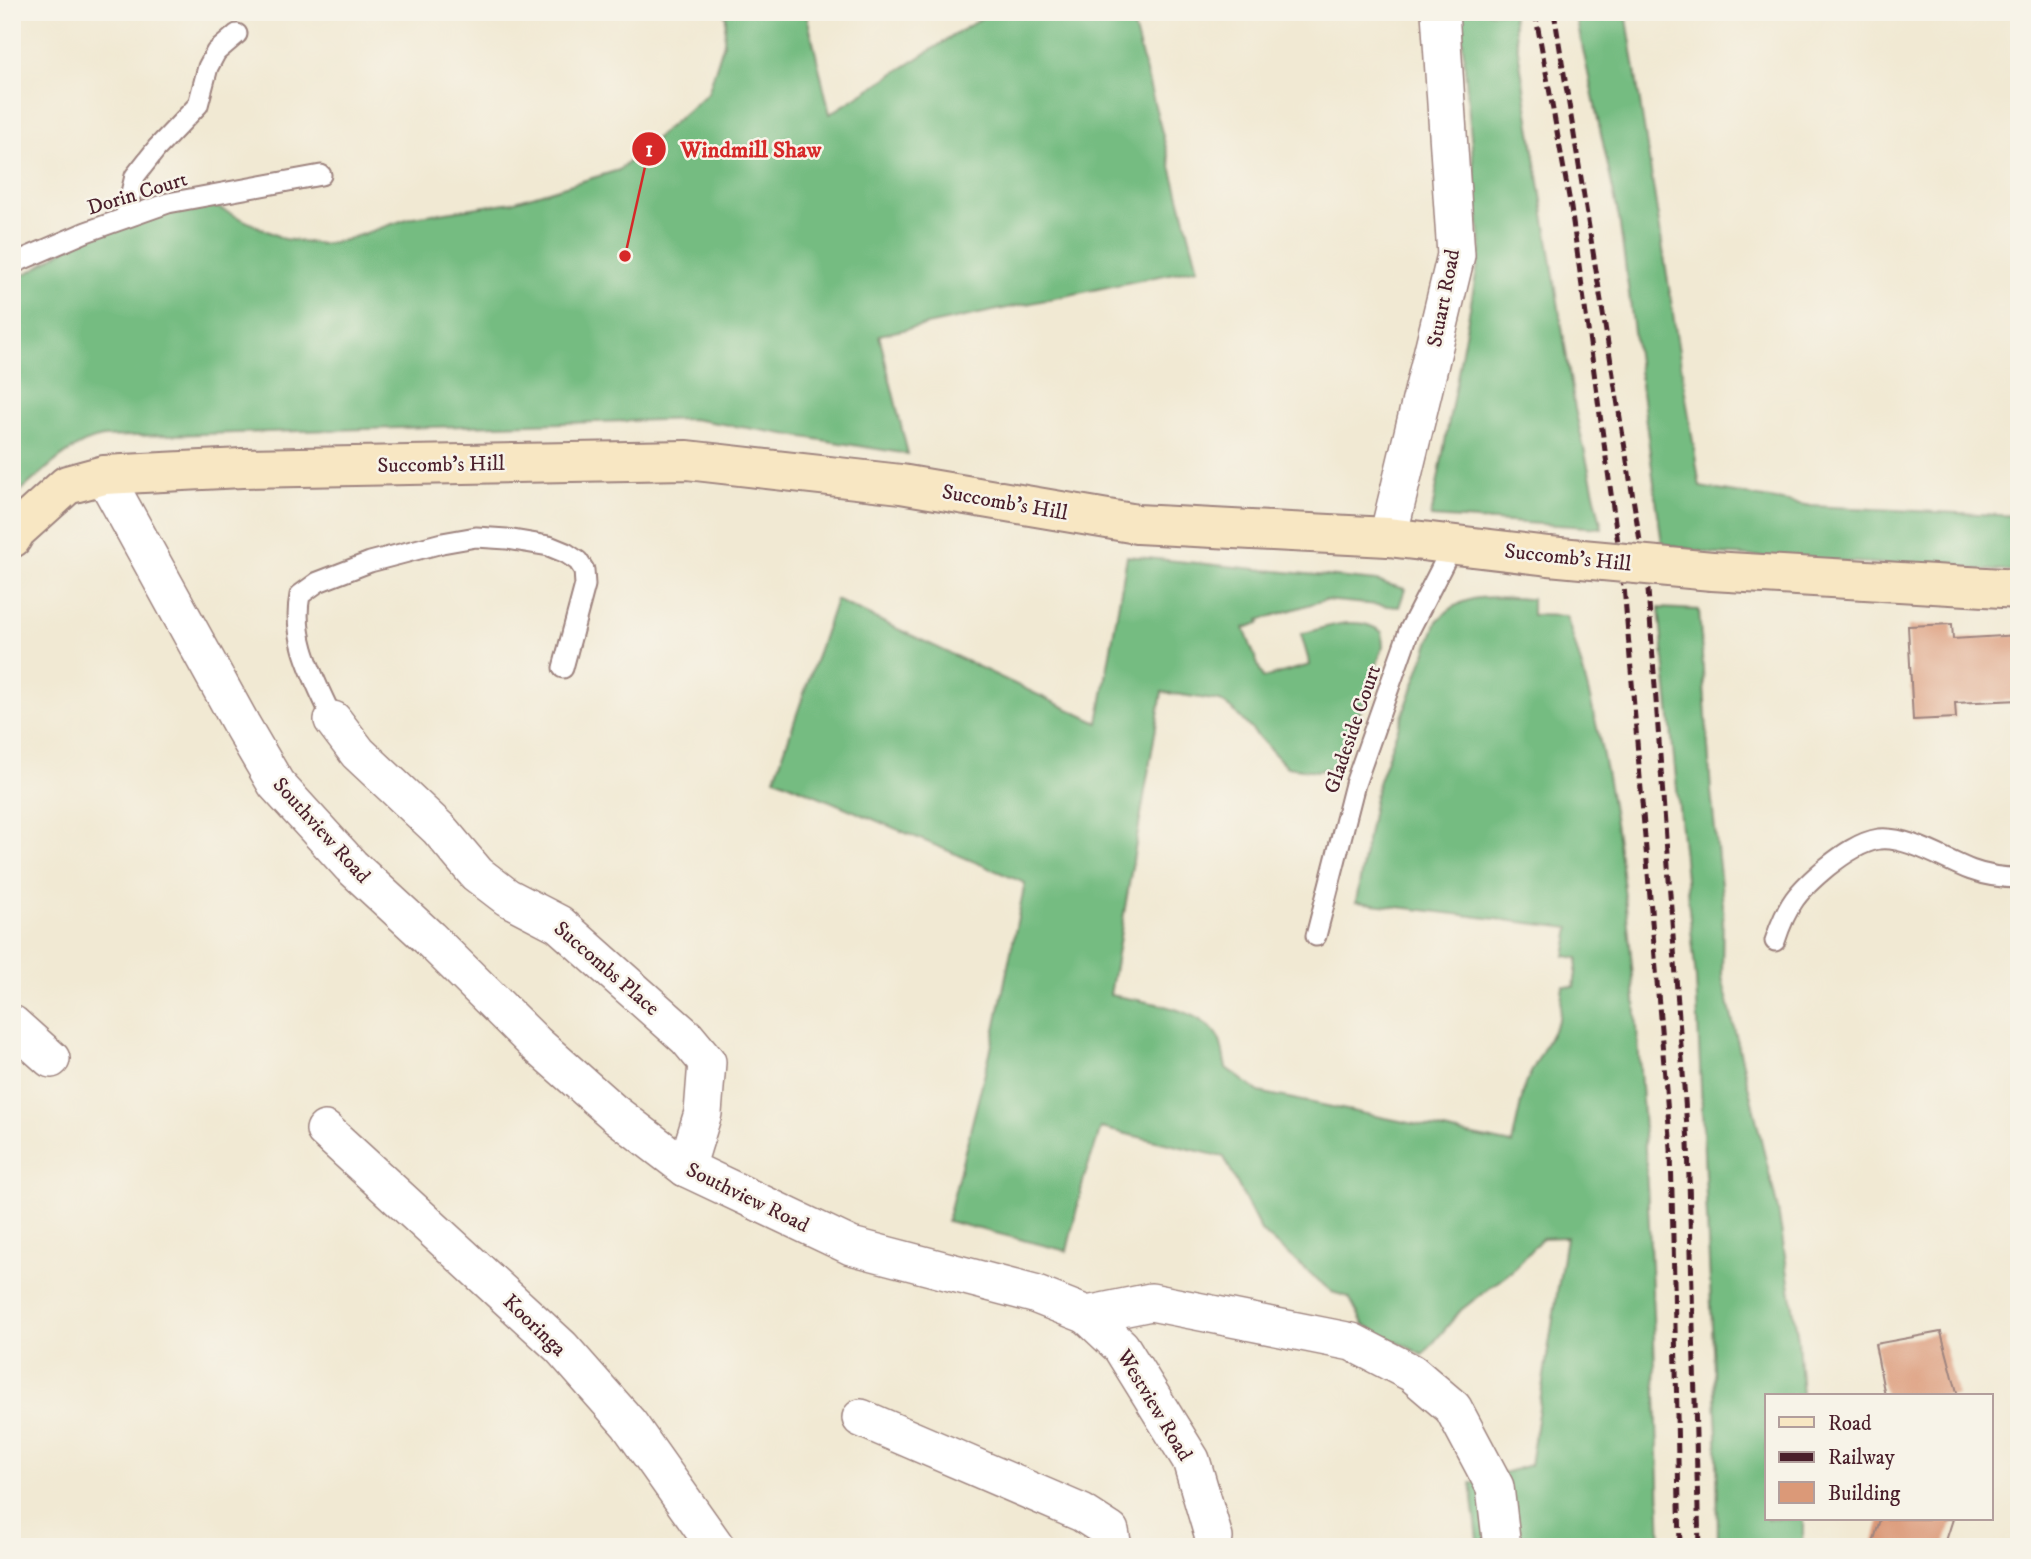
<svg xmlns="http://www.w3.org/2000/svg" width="2031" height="1559" viewBox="0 0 2031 1559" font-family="'IM FELL DW Pica',serif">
	<rect width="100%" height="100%" fill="#f7f3e8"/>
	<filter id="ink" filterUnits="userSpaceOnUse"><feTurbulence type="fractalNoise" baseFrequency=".0143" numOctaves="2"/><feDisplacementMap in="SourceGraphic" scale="14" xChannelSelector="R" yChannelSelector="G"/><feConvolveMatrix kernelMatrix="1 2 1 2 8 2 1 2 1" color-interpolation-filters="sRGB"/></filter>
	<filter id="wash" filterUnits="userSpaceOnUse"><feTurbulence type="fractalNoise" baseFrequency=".00686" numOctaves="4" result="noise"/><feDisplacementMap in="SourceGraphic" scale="28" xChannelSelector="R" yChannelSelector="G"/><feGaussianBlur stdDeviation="1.57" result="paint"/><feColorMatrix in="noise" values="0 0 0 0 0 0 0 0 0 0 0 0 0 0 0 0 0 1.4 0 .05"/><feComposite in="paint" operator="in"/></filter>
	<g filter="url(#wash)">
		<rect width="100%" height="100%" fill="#f1e9d3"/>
		<!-- forest -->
		<g fill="#75bc81" stroke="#606e56" stroke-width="2">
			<path d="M724 12H806L830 114 991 12H1130L1198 268 879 335 908 454 692 419 103 437C68 443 39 477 12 498V280L33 270 112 219 189 194 284 239 322 244 345 240 413 217 512 202 619 170 708 93 724 42 726 18Z"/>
			<polygon points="1460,12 1512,12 1575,409 1602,528 1431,517 1481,249"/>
			<polygon points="1575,12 1626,12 1700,487 1811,506 2019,516 2019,572 1715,554 1662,544 1619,218"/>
			<path d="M1127 556 1376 581 1405 589 1399 607 1324 600 1259 620 1260 623 1244 628 1263 678 1310 665 1301 634C1327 627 1358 614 1382 632L1383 647 1344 756 1336 767 1317 771 1287 767 1233 710 1220 701 1162 692 1110 995C1141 1001 1206 1008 1220 1041 1223 1049 1224 1060 1226 1068L1259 1092 1512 1144 1525 1084 1559 1019 1563 986 1574 987 1578 958 1565 956 1570 928 1356 902 1377 786 1437 621C1466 589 1493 598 1532 599V615L1566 616C1615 761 1630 918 1640 1070 1651 1229 1656 1388 1661 1547H1479L1471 1483 1530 1465 1566 1237 1542 1238 1513 1270 1461 1310 1423 1355 1364 1325 1349 1297 1332 1292 1261 1231 1224 1157 1101 1128 1084 1178 1067 1251 947 1221 991 1049 1025 883 775 778 836 600 1098 723Z"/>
			<polygon points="1659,608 1699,610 1711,792 1723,904 1722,977 1778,1210 1798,1340 1802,1396 1767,1396 1767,1519 1803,1519 1803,1547 1718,1547 1717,1436 1696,979"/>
		</g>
		<g id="blocks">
			<!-- building -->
			<g fill="#db9978">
				<polygon points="1952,624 1953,639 2019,635 2019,700 1955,703 1956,718 1913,720 1908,626"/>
				<polygon points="1941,1332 1958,1396 1885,1396 1875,1344"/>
				<polygon points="1880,1519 1953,1519 1944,1547 1872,1547"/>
			</g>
		</g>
	</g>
	<g filter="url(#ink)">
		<use href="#blocks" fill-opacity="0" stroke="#9e847f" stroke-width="2"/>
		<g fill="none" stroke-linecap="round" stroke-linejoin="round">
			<defs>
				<g id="lane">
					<polyline points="125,218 135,176 157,148 198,105 208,67 216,52 237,34"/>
					<polyline points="12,264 86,232 168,203 321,175"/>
					<path d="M333 720C315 679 291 641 300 595L318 582 370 562 442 543 476 537 507 539 549 546 566 553 578 561 584 570 585 585 563 668"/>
					<polyline points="1316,936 1355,784 1409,631 1453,545"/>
					<path d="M1775 941C1787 904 1798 891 1827 867 1842 855 1860 842 1879 839 1907 836 1945 860 1971 870 1987 876 2002 878 2019 878"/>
				</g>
				<g id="street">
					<polyline points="104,475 241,724 276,784 351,866 429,938 535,1043 614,1113 686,1168 851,1246 1034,1294 1087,1315 1151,1302 1352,1342 1412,1373 1453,1408 1495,1487 1502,1547"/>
					<polyline points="1388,537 1456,255 1440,12"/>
					<polyline points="333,720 358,753 439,829 477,874 507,897 559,924 687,1038 707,1062 703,1113 686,1168"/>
					<polyline points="12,1024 51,1059"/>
					<polyline points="325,1130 561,1347 629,1424 716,1547"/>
					<polyline points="1087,1315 1121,1347 1191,1460 1214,1538 1212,1547"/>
					<polyline points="861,1418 1082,1513 1110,1531 1113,1547"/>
				</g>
				<g id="secondary">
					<polyline points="12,538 16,531 67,485 104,475 242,468 687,460 901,484 1137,524 1388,537 1549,556"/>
					<polyline points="1712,571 2019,589"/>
				</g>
			</defs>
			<!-- lane casing -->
			<use href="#lane" stroke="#9e847f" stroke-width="23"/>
			<!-- street casing -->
			<use href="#street" stroke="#9e847f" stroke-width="40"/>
			<!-- secondary casing -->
			<use href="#secondary" stroke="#9e847f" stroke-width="42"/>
			<!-- lane -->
			<use href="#lane" stroke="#fff" stroke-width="19"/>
			<!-- street -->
			<use href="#street" stroke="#fff" stroke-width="37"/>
			<!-- secondary -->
			<use href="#secondary" stroke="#f8e7c3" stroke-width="38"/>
			<!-- rail -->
			<g stroke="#4a1f2b" stroke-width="5" stroke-dasharray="10 5" stroke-linecap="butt">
				<polyline points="1535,12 1571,208 1624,586 1671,1149 1680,1547"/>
				<polyline points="1554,12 1648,590 1688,1142 1699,1547"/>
			</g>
			<defs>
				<polyline id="secondary-bridge" points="1549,556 1712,571"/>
			</defs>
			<!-- secondary-bridge casing -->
			<use href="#secondary-bridge" stroke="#9e847f" stroke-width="42" stroke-linecap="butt"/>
			<!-- secondary-bridge -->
			<use href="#secondary-bridge" stroke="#f8e7c3" stroke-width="38"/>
		</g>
	</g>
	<g text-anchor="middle" stroke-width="5" stroke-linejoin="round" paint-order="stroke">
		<!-- street labels -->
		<g font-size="21" fill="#4a1f2b" stroke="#f7f3e8">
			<text transform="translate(137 193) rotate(-17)" y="7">Dorin Court</text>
			<text transform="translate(1443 298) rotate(-79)" y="7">Stuart Road</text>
			<text transform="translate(441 464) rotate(-1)" y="7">Succomb's Hill</text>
			<text transform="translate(1005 502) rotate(10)" y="7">Succomb's Hill</text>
			<text transform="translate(1568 557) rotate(6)" y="7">Succomb's Hill</text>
			<text transform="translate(1352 729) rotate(-71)" y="7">Gladeside Court</text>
			<text transform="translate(322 830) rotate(48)" y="7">Southview Road</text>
			<text transform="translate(607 968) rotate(41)" y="7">Succombs Place</text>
			<text transform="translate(748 1197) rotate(26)" y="7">Southview Road</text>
			<text transform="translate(535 1325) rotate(44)" y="7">Kooringa</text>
			<text transform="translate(1155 1405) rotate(59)" y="7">Westview Road</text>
		</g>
	</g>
	<!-- callouts -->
	<path fill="none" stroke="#d62828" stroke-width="2.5" d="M625 256L649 149"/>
	<g fill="#d62828" stroke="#f7f3e8" stroke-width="2.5">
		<circle cx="625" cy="256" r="7"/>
		<circle cx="649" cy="149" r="18"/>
	</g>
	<g font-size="21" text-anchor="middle" font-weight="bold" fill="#fff">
		<text x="649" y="156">1</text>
	</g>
	<g font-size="23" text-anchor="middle" font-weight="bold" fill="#d62828" stroke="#f7f3e8" stroke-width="5" stroke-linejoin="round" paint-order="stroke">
		<text x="751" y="157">Windmill Shaw</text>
	</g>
	<!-- margin -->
	<rect width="2031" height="1559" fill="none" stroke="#f7f3e8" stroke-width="42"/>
	<!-- legend -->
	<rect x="1765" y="1394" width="228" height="126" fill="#f7f3e8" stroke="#b29e9c" stroke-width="2"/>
	<rect x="1779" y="1417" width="35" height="10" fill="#f8e7c3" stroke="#b29e9c" stroke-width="2"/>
	<text x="1828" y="1430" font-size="21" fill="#4a1f2b">Road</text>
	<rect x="1779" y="1452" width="35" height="10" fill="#4a1f2b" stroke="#b29e9c" stroke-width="2"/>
	<text x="1828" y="1464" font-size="21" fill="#4a1f2b">Railway</text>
	<rect x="1779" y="1482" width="35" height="21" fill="#db9978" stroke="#b29e9c" stroke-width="2"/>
	<text x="1828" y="1500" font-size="21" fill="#4a1f2b">Building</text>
</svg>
